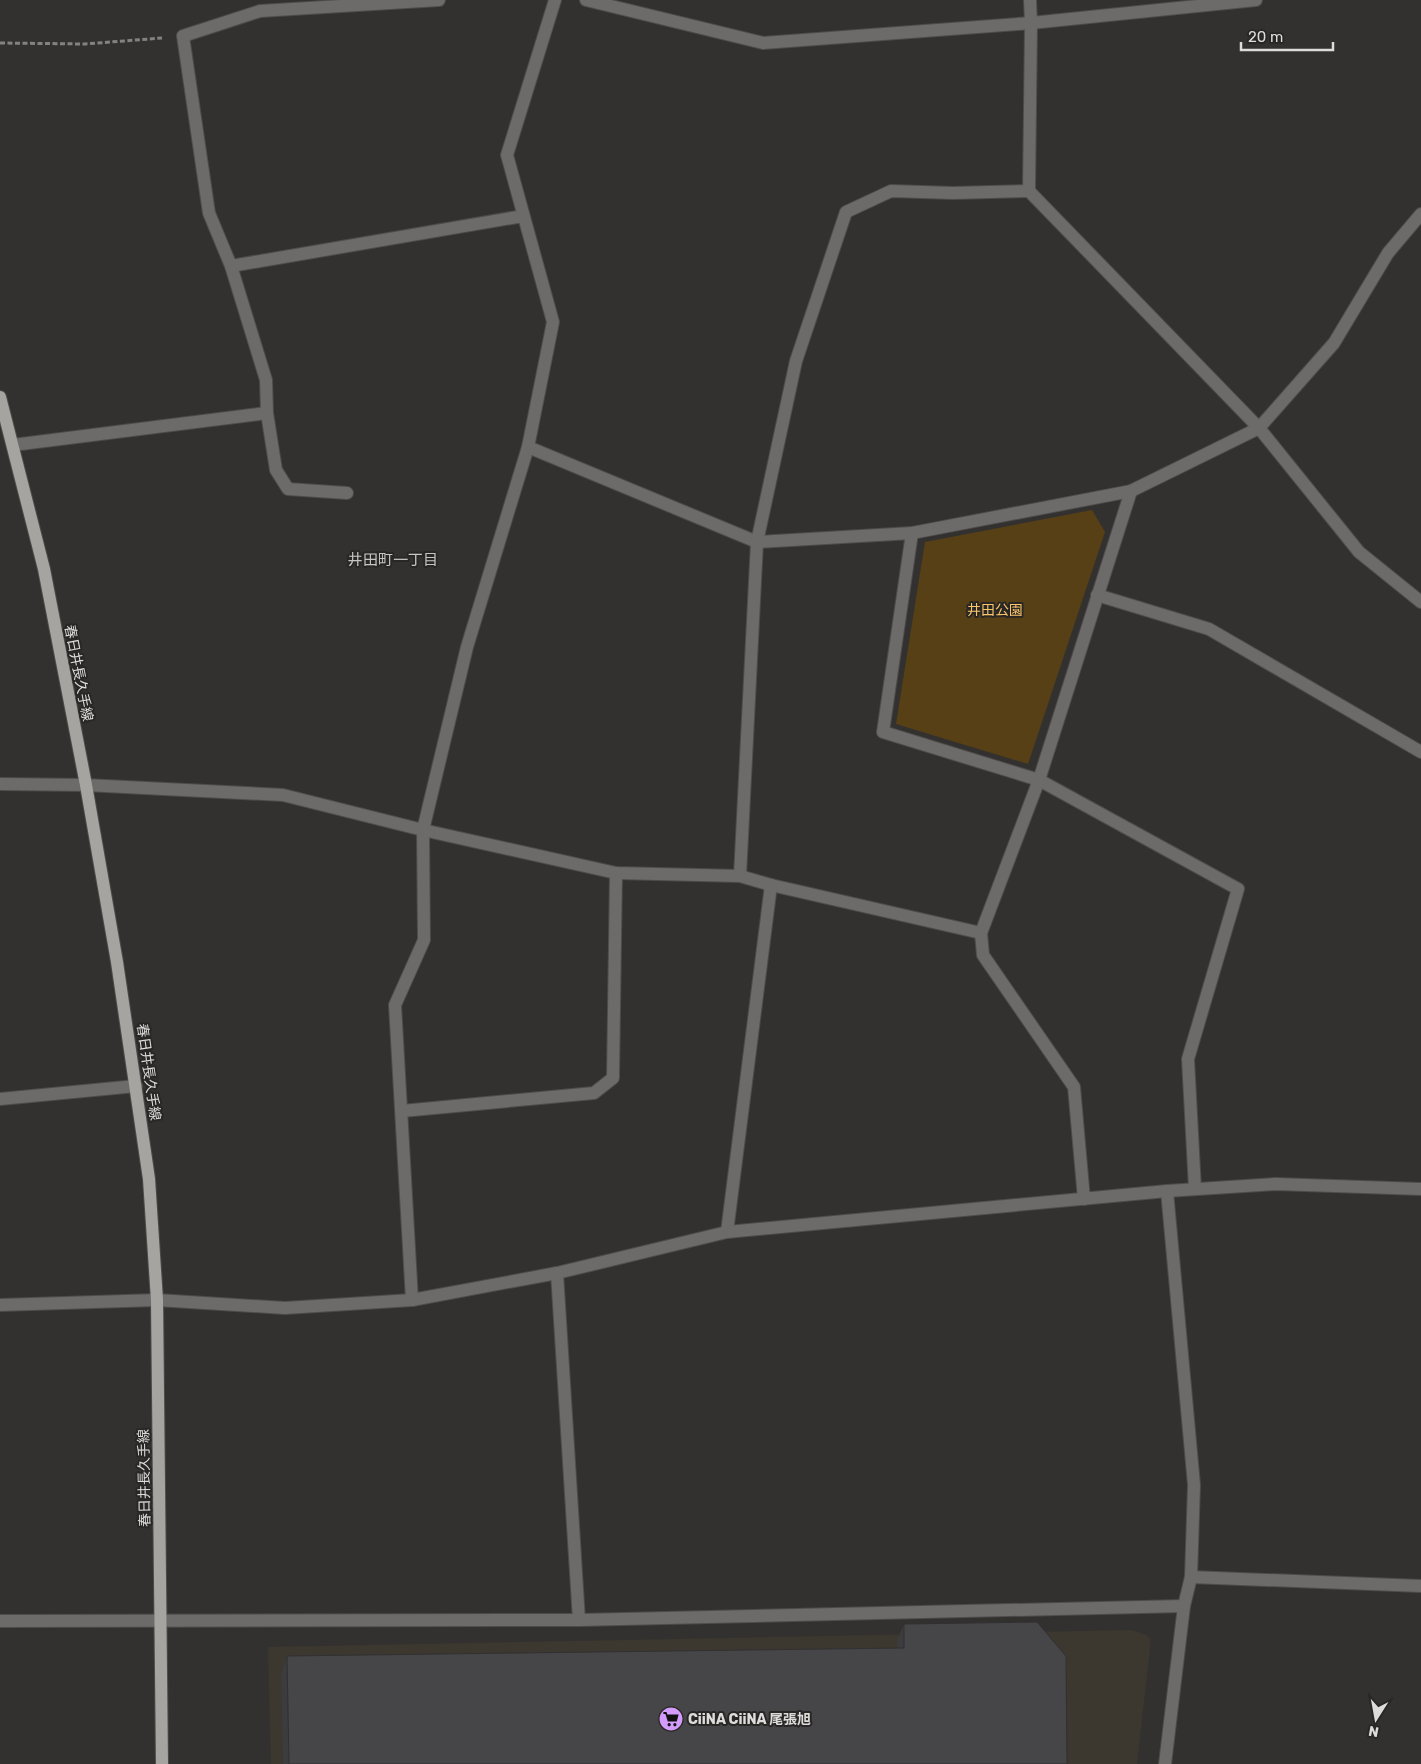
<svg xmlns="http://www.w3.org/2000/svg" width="1421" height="1764" viewBox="0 0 1421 1764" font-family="Rubik,'Noto Sans JP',sans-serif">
	<rect width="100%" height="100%" fill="#33312f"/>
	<!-- built -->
	<polygon fill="#3c372f" points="1131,1630 1146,1635 1151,1639 1137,1764 271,1764 268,1647"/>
	<!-- green -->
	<polygon fill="#574015" points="1092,510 1105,532 1028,764 896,724 925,542"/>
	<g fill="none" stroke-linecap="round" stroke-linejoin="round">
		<defs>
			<g id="minor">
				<polyline points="586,0 763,43 1031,23 1256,0"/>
				<polyline points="1030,0 1031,23 1029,191 1259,428 1359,552 1421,602"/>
				<polyline points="231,266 523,216"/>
				<polyline points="13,445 267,413"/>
				<polyline points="528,447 757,542 912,533 1131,491 1259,428 1334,343 1388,253 1421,214"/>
				<polyline points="347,493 288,489 276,470 267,413 266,380 231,266 209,213 183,36 260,11 439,0"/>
				<polyline points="912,533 883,732 1039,780 1238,889 1188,1059 1195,1189"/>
				<polyline points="1097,595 1209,629 1421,752"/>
				<polyline points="0,784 86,785 283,795 423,830 616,873 740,876 771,885 981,933"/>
				<polyline points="740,876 757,542 796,361 846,212 891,191 953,193 1029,191"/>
				<polyline points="0,1099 136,1086"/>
				<polyline points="402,1111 594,1093 613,1078 616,873"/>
				<polyline points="1084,1199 1074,1087 983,955 981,933 1039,780 1131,491"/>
				<polyline points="727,1232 771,885"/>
				<polyline points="557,1273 579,1620"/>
				<polyline points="412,1300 395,1005 424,940 423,830 467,647 528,447 553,322 507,155 555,0"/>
				<polyline points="0,1305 157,1300 285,1308 412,1300 557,1273 727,1232 1167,1191 1276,1184 1421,1189"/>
				<polyline points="1191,1577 1421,1586"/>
				<polyline points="0,1621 579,1620 1184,1606"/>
				<polyline points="1165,1764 1184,1606 1191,1577 1194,1485 1167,1191"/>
			</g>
			<polyline id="major" points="0,397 44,569 86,785 117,962 149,1179 157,1300 162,1764"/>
		</defs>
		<!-- minor casing -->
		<use href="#minor" stroke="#4e4c4b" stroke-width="14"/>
		<!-- major casing -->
		<use href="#major" stroke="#4e4c4b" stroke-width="14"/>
		<!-- path -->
		<polyline stroke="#848281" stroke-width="3" stroke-dasharray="5 2.5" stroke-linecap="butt" points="0,43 85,44 162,38"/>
		<!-- minor -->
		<use href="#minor" stroke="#6c6b6a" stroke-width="12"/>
		<!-- major -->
		<use href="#major" stroke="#a5a4a1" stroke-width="12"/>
	</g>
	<!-- wall -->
	<polygon fill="#3c3b3d" points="904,1624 1067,1764 283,1764 281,1673 287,1656 898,1648 897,1640"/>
	<!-- building -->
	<polygon fill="#464547" stroke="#313032" points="1037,1622 1066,1656 1067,1764 289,1764 287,1656 904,1648 904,1624"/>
	<!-- icons -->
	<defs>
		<symbol id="supermarket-disc" viewBox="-11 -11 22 22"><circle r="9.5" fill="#d39cfc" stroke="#292725"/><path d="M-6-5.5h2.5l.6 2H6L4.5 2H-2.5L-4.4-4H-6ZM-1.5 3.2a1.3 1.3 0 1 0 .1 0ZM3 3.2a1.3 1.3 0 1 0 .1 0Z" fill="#111"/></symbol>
	</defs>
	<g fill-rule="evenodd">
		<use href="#supermarket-disc" x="657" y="1705" width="28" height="28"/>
	</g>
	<g text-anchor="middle" stroke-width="4" stroke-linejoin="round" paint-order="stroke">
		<!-- park labels -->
		<g font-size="14" fill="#f9c567" stroke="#292725">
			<text x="995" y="615">井田公園</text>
		</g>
		<!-- street labels -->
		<g font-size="14" fill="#dddcdb" stroke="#292725">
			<text transform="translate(79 673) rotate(79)" y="5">春日井長久手線</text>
			<text transform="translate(149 1072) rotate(82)" y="5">春日井長久手線</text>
			<text transform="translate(144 1478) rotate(-91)" y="5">春日井長久手線</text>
		</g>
		<!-- poi labels -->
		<g font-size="14" font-weight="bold" fill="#dddcdb" stroke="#292725" text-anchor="start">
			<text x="688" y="1724">CiiNA CiiNA 尾張旭</text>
		</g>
		<!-- neighbourhood labels -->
		<g font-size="15" fill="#c7c5c2" stroke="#292725">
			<text x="393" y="565">井田町一丁目</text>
		</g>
	</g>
	<!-- north arrow -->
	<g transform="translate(1376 1719) rotate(191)" stroke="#292725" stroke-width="4" paint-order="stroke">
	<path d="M0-4L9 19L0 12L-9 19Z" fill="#dddcdb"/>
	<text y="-8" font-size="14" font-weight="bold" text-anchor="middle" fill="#dddcdb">N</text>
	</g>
	<!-- scale -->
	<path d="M1241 42v8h92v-8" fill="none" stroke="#dddcdb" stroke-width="2.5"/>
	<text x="1248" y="42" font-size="15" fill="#dddcdb" stroke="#292725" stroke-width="4" paint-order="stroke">20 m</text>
</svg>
